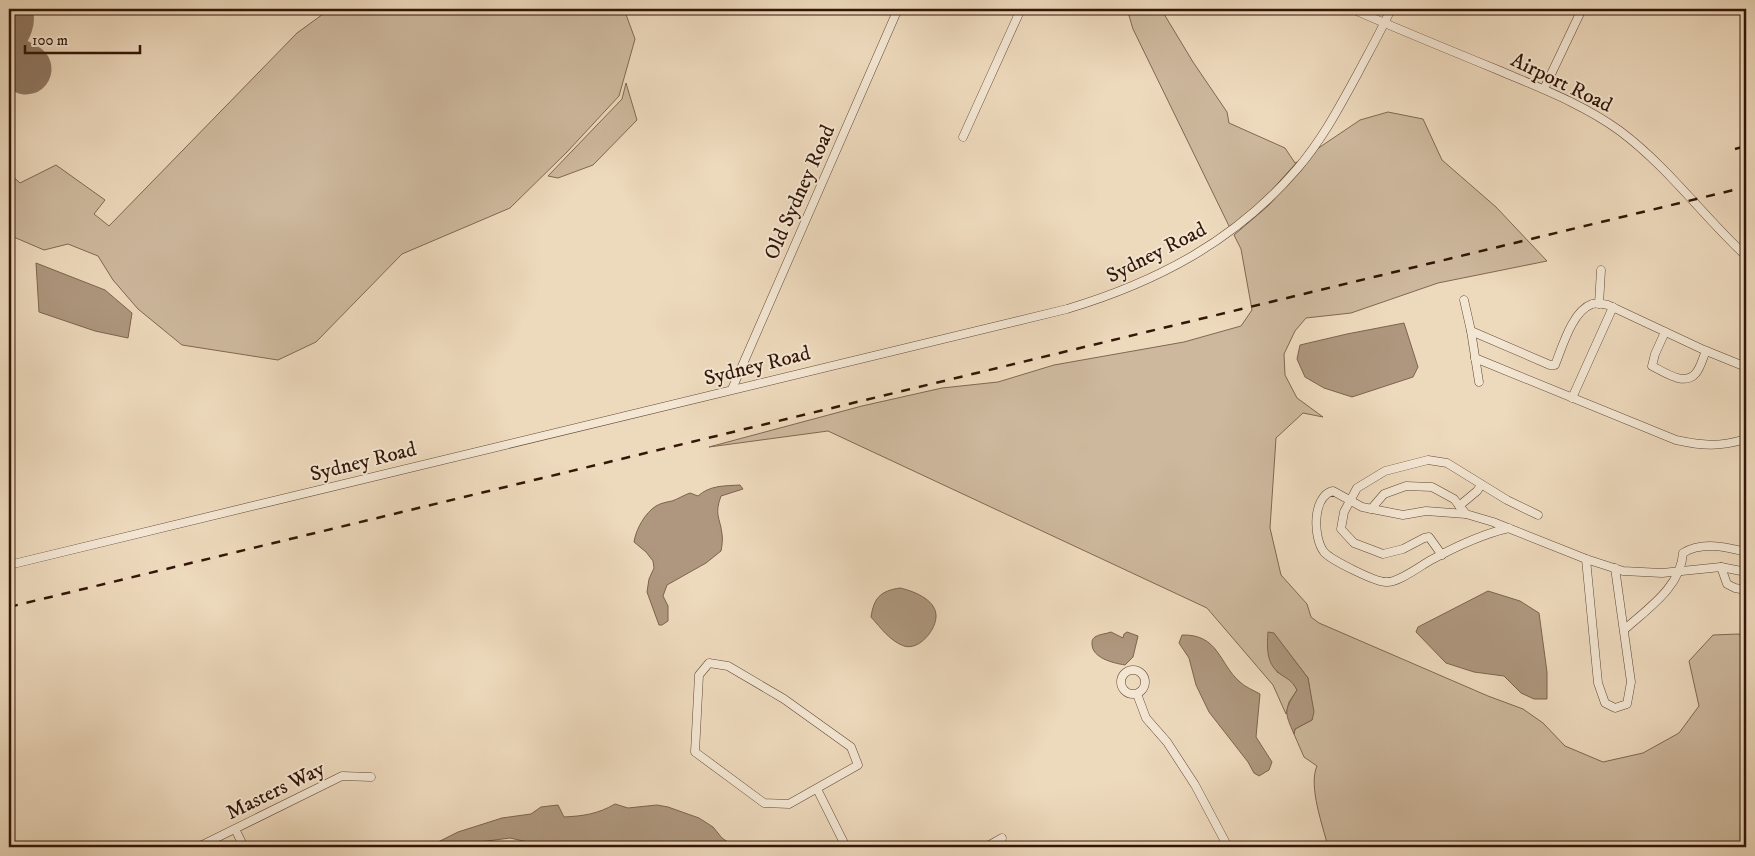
<svg xmlns="http://www.w3.org/2000/svg" width="1755" height="856" viewBox="0 0 1755 856" font-family="'IM FELL DW Pica',serif">
	<rect width="100%" height="100%" fill="#edd9bc"/>
	<filter id="stains"><feTurbulence type="fractalNoise" baseFrequency=".004" numOctaves="4"/><feColorMatrix values="0 0 0 0 .2 0 0 0 0 .09 0 0 0 0 .02 0 0 0 .5 -.17"/></filter>
	<radialGradient id="worn" r=".72"><stop offset=".6" stop-color="#630" stop-opacity="0"/><stop offset="1" stop-color="#630" stop-opacity=".3"/></radialGradient>
	<!-- green -->
	<g fill="#cdb89d" stroke="#806752">
		<polygon points="330,9 500,9 504,11 523,9 624,9 635,39 619,96 567,152 510,208 402,254 316,342 278,360 182,345 138,309 113,280 98,256 68,244 44,250 9,235 9,173 20,183 56,165 105,200 94,214 109,226 297,33"/>
		<polygon points="1127,9 1161,9 1193,62 1227,112 1229,123 1285,148 1295,163 1297,162 1263,200 1230,228 1133,29"/>
		<polygon points="626,83 637,120 593,165 558,178 548,176 622,99"/>
		<path d="M1388 112 1423 119 1442 160 1496 207 1547 261 1438 283 1351 313 1306 318 1295 331 1284 354 1285 375 1297 398 1323 417 1303 413 1276 438 1270 528 1281 575 1307 604 1311 617 1319 623 1488 696 1523 709 1543 723 1565 746 1603 762 1643 753 1679 733 1699 706 1689 661 1713 635 1739 634 1746 639V847H1328C1323 826 1308 786 1317 766L1304 757 1294 734 1295 729 1312 720 1313 712 1308 678 1274 634 1277 672 1292 680 1297 690 1289 702 1286 714 1273 685 1207 608 828 431 709 447 862 406 942 388 998 382 1054 365 1184 342 1241 326 1252 310 1241 249 1234 235 1268 206 1300 171 1317 149 1360 120Z"/>
	</g>
	<!-- water -->
	<g fill="#ae977e" stroke="#7d634e">
		<polygon points="36,263 105,290 132,313 128,338 95,331 39,312"/>
		<polygon points="1404,323 1418,367 1413,377 1352,397 1324,388 1305,377 1297,359 1300,345 1347,334"/>
		<path d="M740 485 743 489 721 496C714 515 720 517 722 534 723 539 722 546 721 551L706 563 667 585 663 596 668 606V621L662 625H659L647 592 649 579 654 568 653 561 646 552 634 542C636 529 645 513 656 506 661 503 667 502 672 501 678 499 684 495 690 493L698 496C710 485 725 486 740 485Z"/>
		<path d="M900 588C913 591 935 599 936 615 937 629 919 651 904 646 890 641 881 628 871 617 874 598 880 591 900 588Z"/>
		<polygon points="1488,591 1520,601 1539,613 1547,672 1547,699 1534,699 1521,693 1504,676 1474,672 1446,663 1416,632 1418,627"/>
		<path d="M1111 632 1123 638 1124 634 1127 632 1138 636 1133 657 1125 665C1113 663 1092 658 1092 644 1092 641 1092 639 1095 637 1099 634 1106 634 1111 632Z"/>
		<path d="M1268 632 1274 633 1308 678 1314 712 1312 720 1295 729 1294 734C1284 711 1284 711 1297 690 1291 679 1288 680 1279 673 1266 663 1267 647 1268 632Z"/>
		<path d="M1182 635C1219 634 1219 664 1240 682 1245 687 1253 690 1260 694L1256 737 1272 762 1269 770 1259 776 1254 773 1248 762 1209 712 1196 685 1189 658 1179 643Z"/>
		<path d="M615 804 628 808 657 805 668 807 699 818 713 827 722 838 735 847H550L510 838 472 843 464 847H428L458 832 502 818 531 814 541 807 558 805 564 817C583 816 598 814 615 804Z"/>
	</g>
	<g fill="none" stroke-linecap="round" stroke-linejoin="round">
		<!-- taxiway -->
		<path stroke="#907862" stroke-width="20" d="M9 53C16 41 30 23 21 9"/>
		<!-- runway -->
		<polyline stroke="#907862" stroke-width="51" points="9,60 26,69"/>
		<defs>
			<g id="minor">
				<path d="M1352 9C1400 30 1449 50 1498 70 1540 88 1583 104 1620 131 1668 167 1703 216 1746 256"/>
				<polyline points="1544,89 1582,9"/>
				<polyline points="963,137 1021,9"/>
				<polyline points="1464,300 1471,331 1479,382"/>
				<polyline points="1599,304 1601,270"/>
				<path d="M1471 331 1550 365H1555C1562 348 1572 311 1592 304 1596 303 1603 304 1608 305L1704 350 1746 367"/>
				<path d="M1665 332 1655 354 1652 366C1664 372 1685 387 1696 373 1701 367 1703 357 1706 351"/>
				<path d="M1475 358 1676 440C1704 446 1719 447 1746 439"/>
				<polyline points="732,389 898,9"/>
				<polyline points="1572,398 1613,307"/>
				<polyline points="1459,506 1477,491 1481,485"/>
				<polyline points="1371,509 1384,494 1406,486 1432,487 1454,499 1466,514"/>
				<path d="M1509 528C1482 534 1455 547 1431 560 1420 566 1398 583 1386 582 1375 582 1331 560 1324 552 1313 538 1312 496 1333 491L1362 507 1403 515 1426 511 1466 514 1493 522 1586 559 1623 571 1662 573 1721 567 1746 572"/>
				<polyline points="1442,555 1429,537 1424,538 1403,549 1383,554 1354,543 1341,529 1344,512 1357,488 1385,471 1428,460 1447,463 1507,500 1538,515"/>
				<polyline points="1586,559 1598,683 1605,703 1615,708 1627,704 1631,682 1615,568"/>
				<path d="M9 565 1067 309C1157 282 1235 241 1297 169 1322 140 1340 106 1358 73 1369 52 1381 31 1391 9"/>
				<polyline points="1721,567 1727,584 1735,588 1746,590"/>
				<path d="M1624 630C1647 609 1681 587 1683 553 1702 541 1726 547 1746 552"/>
				<polygon points="709,663 728,666 784,699 851,747 858,765 789,804 764,803 695,752 699,675"/>
				<circle cx="1133" cy="682" r="12"/>
				<polyline points="1137,694 1146,718 1167,742 1195,785 1228,847"/>
				<polyline points="817,789 846,847"/>
				<polyline points="235,829 244,847"/>
				<polyline points="198,847 342,776 371,777"/>
				<polyline points="986,847 1002,838"/>
			</g>
		</defs>
		<!-- minor casing -->
		<use href="#minor" stroke="#624734" stroke-width="9"/>
		<!-- minor -->
		<use href="#minor" stroke="#f3e6d3" stroke-width="8"/>
		<!-- rail -->
		<g stroke="#331607" stroke-width="2.5" stroke-dasharray="9 9" stroke-linecap="butt">
			<polyline points="1735,149 1746,146"/>
			<polyline points="9,607 1746,187"/>
		</g>
	</g>
	<g text-anchor="middle" stroke-width="4" stroke-linejoin="round" paint-order="stroke">
		<!-- street labels -->
		<g font-size="21" fill="#331607" stroke="#f3e6d3">
			<text transform="translate(1562 82) rotate(26)" y="7">Airport Road</text>
			<text transform="translate(799 192) rotate(-66)" y="7">Old Sydney Road</text>
			<text transform="translate(1156 252) rotate(-27)" y="7">Sydney Road</text>
			<text transform="translate(757 365) rotate(-14)" y="7">Sydney Road</text>
			<text transform="translate(363 461) rotate(-14)" y="7">Sydney Road</text>
			<text transform="translate(275 790) rotate(-26)" y="7">Masters Way</text>
		</g>
	</g>
	<!-- margin -->
	<rect width="1755" height="856" fill="none" stroke="#edd9bc" stroke-width="30"/>
	<rect x="10" y="10" width="1735" height="836" fill="none" stroke="#331607" stroke-width="2.5"/>
	<rect x="15" y="15" width="1725" height="826" fill="none" stroke="#331607"/>
	<!-- scale -->
	<path d="M25 45v8h115v-8" fill="none" stroke="#331607" stroke-width="2.5"/>
	<text x="32" y="45" font-size="15" fill="#331607" stroke="#f3e6d3" stroke-width="4" paint-order="stroke">100 m</text>
	<rect width="100%" height="100%" filter="url(#stains)"/>
	<rect width="100%" height="100%" fill="url(#worn)"/>
</svg>
